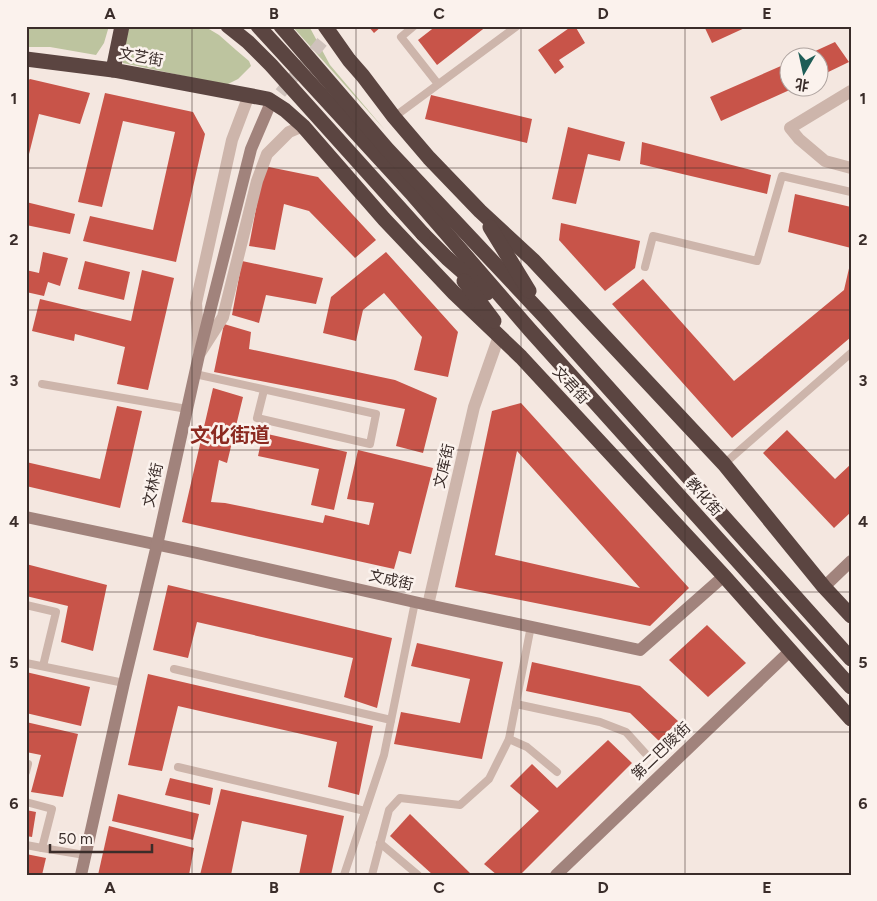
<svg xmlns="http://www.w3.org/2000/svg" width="877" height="901" viewBox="0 0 877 901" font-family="Figtree,'Noto Sans SC',sans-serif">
	<rect width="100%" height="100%" fill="#f4e7e0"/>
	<!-- green -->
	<g fill="#bdc49f">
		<polygon points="26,26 109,26 104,43 96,55 50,47 26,47"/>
		<path d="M130 26H204L219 35 236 50 249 61 251 66 238 79 226 85 123 63C121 50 125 38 130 26Z"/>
		<polygon points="292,26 309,26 330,65 385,130"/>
	</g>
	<!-- building -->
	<g fill="#c85449" fill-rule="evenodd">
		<polygon points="368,26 382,26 374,33"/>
		<polygon points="436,26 487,26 437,65 418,40"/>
		<polygon points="572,26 575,26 585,43 559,60 564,67 555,74 538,50"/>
		<polygon points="704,26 749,26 712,43"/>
		<polygon points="835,42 849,62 820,76 820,58 800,58"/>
		<polygon points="790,62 790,88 794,88 721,121 710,97"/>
		<polygon points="30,79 90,93 80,124 39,114 27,162 26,82"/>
		<polygon points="105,93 193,112 205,134 176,262 83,241 90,216 153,230 175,132 123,121 102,207 78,202"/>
		<polygon points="431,95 532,119 527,143 425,119"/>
		<polygon points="568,127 625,142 620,161 588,154 576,204 552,199"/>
		<polygon points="642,142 771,175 767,194 640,164"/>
		<polygon points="264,166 318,177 376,240 355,258 309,211 284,204 275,250 249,246"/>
		<polygon points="795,194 851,207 851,248 788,232"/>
		<polygon points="26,202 75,214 70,234 26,225"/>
		<polygon points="561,223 640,241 635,268 605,291 559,240"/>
		<polygon points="43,252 68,258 60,286 48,282 44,296 26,292 26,270 39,273"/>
		<polygon points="386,252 458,332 448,377 414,370 422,337 384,293 363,310 356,341 323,333 331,297"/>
		<polygon points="85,261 130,272 124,300 78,289"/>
		<polygon points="242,261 323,278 316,304 266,295 259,323 232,315"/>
		<polygon points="850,264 851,337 732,438 612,304 643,279 734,381 844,290"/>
		<polygon points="142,270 174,278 148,390 117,384 125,347 75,334 74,341 32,331 40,299 131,321"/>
		<polygon points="224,324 251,332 249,349 395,380 437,398 423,453 396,446 405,409 214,372"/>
		<polygon points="213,388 243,397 227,463 219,460 211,502 225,503 323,523 325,515 369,525 374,503 347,499 358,450 433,468 411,554 399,551 394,569 182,522"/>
		<path d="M521 403 689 588 650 626 455 587 492 411ZM517 451 640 588 495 555Z"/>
		<polygon points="117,406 142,411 120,508 26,486 26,462 100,479"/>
		<polygon points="787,430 835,479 851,464 851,512 834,528 763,453"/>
		<polygon points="263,433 347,452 334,510 311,505 319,469 258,456"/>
		<polygon points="26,564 107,585 93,651 61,642 68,606 26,596"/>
		<polygon points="168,585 392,638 377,708 344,697 353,658 197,622 188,658 153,650"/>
		<polygon points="707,625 746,663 708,697 669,660"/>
		<polygon points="417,643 503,662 482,759 394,744 401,712 460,723 470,679 411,666"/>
		<polygon points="532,662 640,686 678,721 659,741 630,713 526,691"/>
		<polygon points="26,672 90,687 81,726 26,713"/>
		<polygon points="148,674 373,726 359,795 328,787 337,742 178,706 162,771 128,765"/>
		<polygon points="26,722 78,734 63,797 31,792 41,755 26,752"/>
		<polygon points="608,740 632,763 520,875 497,875 484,864 539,811 510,786 532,764 557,788"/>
		<polygon points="170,778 213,788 210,805 165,795"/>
		<polygon points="221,789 344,816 331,875 299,875 307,835 242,821 231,875 200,875"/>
		<polygon points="118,794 199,814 193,840 112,821"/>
		<polygon points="26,810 36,812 32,837 26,836"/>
		<polygon points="410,814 472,875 433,875 390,836"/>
		<polygon points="109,826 194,848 189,875 98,875"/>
		<polygon points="26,854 46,858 42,875 26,875"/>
	</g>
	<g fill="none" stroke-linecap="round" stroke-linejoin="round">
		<!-- street-tunnel -->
		<polyline stroke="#cfc2bc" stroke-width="12" stroke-dasharray="12 6" stroke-linecap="butt" points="269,107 335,26"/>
		<!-- lane -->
		<g stroke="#cdb5ab" stroke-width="8">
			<polyline points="414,26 401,37 438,84"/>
			<polyline points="394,117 517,26"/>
			<polyline points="645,267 653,236 757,261 782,176 851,192"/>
			<polyline points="195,374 376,414 370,444 257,418 264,390"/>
			<polyline points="42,384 187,409"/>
			<polyline points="724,464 851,353"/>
			<polyline points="26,605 56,612 43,666"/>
			<polyline points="26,663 124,683"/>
			<polyline points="174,669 391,720"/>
			<polyline points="516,704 600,722 626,732 645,753"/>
			<polyline points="509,739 527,747 557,772"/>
			<polyline points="178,767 365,811"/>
			<polyline points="26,772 28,764"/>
			<polyline points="26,802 52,809 42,848"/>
			<polyline points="380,843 418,875"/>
			<polyline points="26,845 42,848 85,855"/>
			<polyline points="344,875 384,755 415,602"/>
			<polyline points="372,875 389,810 400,798 460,805 489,779 509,739 531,626"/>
		</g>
		<!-- street -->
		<g stroke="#cdb5ab" stroke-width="12">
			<polyline points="851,91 790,128 799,139 825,161 851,168"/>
			<polyline points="199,351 196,303 232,140 249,95"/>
			<polyline points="200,353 223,317 257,181 267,154 289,132 303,126"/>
			<polyline points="428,605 474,407 499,336"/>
		</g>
		<!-- secondary -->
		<g stroke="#a1837c" stroke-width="12">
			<polyline points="26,517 197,553 428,605 640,650 724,576"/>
			<polyline points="824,587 851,561"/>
			<polyline points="81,875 124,683 157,545 199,355 251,149 269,107"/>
			<polyline points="556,875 790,651"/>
		</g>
		<!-- highway -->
		<g stroke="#5b4541" stroke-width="15">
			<polyline points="258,26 413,195 530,330 851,687"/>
			<polyline points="281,26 387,149 544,316 851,659"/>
			<polyline points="325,26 349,60 363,76 394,117 429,158 480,211 533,260 724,464 824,587 851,616"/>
			<polyline points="26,59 113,70 268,99 285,110 303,126 384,219 454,293 521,357 724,576 851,719"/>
			<polyline points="113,70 122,26"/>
			<polyline points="490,227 529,291"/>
			<polyline points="423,234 447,258 487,293"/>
			<polyline points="464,281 494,321"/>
		</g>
		<!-- highway-bridge -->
		<polyline stroke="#5b4541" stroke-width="15" points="228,26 248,42 271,65 423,234"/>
	</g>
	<!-- grid -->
	<path fill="none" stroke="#3a2d2a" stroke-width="1" stroke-opacity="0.55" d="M192 26V875M356 26V875M521 26V875M685 26V875M26 168H851M26 310H851M26 450H851M26 592H851M26 732H851"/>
	<g text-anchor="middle" stroke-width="5" stroke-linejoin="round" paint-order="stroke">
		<!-- street labels -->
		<g font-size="15" fill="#3a2d2a" stroke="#fbf2ed">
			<text transform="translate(141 57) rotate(10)" y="5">文艺街</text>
			<text transform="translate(571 385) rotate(47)" y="5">文君街</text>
			<text transform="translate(444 466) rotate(-77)" y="5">文库街</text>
			<text transform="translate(153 485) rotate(-78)" y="5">文林街</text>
			<text transform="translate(704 497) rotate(48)" y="5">教化街</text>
			<text transform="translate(391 580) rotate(13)" y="5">文成街</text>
			<text transform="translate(661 751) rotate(-44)" y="5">第二巴陵街</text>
		</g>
		<!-- district labels -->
		<g font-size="20" font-weight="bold" fill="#8b2a21" stroke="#fbf2ed">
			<text x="230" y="442">文化街道</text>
		</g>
	</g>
	<!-- border -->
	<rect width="877" height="901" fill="none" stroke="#fbf2ed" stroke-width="55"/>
	<!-- north arrow -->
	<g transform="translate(804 72) rotate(189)"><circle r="24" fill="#fbf2ed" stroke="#aea39f"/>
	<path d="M0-4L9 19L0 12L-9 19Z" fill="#1e5d57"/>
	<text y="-8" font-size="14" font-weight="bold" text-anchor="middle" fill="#3a2d2a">北</text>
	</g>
	<!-- scale -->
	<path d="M50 844v8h102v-8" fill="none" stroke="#3a2d2a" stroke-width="2.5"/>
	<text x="58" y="844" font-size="15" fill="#3a2d2a" stroke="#fbf2ed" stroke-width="4" paint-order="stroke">50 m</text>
	<rect x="28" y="28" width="822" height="846" fill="none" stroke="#3a2d2a" stroke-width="2"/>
	<g font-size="16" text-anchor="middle" font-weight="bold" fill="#3a2d2a">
		<text x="110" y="19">A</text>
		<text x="274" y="19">B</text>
		<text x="439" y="19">C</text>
		<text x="603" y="19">D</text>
		<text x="767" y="19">E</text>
		<text x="14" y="104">1</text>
		<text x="863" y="104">1</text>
		<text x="14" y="245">2</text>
		<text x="863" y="245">2</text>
		<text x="14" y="386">3</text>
		<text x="863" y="386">3</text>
		<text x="14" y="527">4</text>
		<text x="863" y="527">4</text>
		<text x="14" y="668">5</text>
		<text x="863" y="668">5</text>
		<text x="14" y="809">6</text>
		<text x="863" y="809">6</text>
		<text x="110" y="893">A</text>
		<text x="274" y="893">B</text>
		<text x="439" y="893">C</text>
		<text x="603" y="893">D</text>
		<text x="767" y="893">E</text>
	</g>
</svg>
